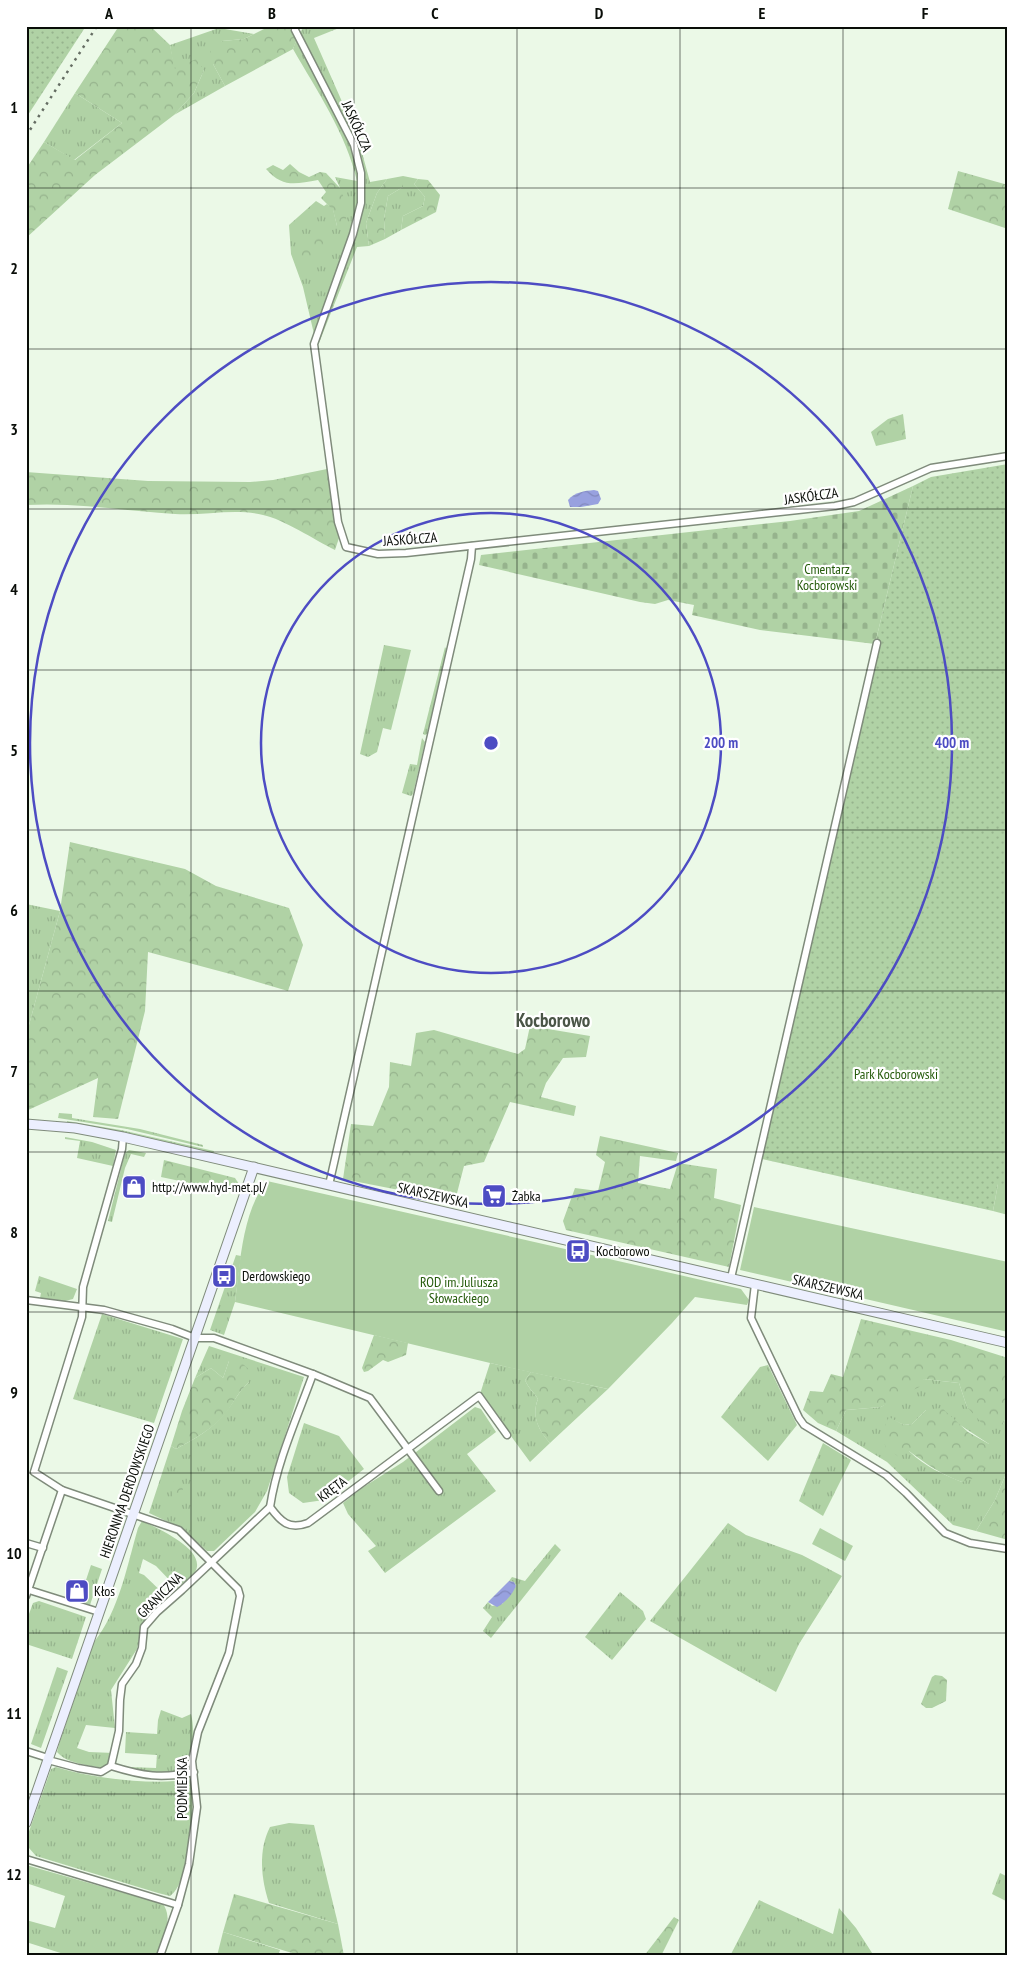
<svg xmlns="http://www.w3.org/2000/svg" width="1034" height="1982" viewBox="0 0 1034 1982" font-family="'PT Sans Narrow',sans-serif">
	<defs>
		<pattern id="grass-tufts" width="24" height="20" patternUnits="userSpaceOnUse" patternTransform="scale(1.25)"><rect width="24" height="20" fill="#b0d2a5"/><path d="M3 7l-1-3M5 7V3M7 7l1-3M15 17l-1-3M17 17v-4M19 17l1-3" fill="none" stroke="#96b38d"/></pattern>
		<pattern id="forest-crowns" width="20" height="18" patternUnits="userSpaceOnUse" patternTransform="scale(1.25)"><rect width="20" height="18" fill="#b0d2a5"/><path d="M2 6a3 3 0 1 1 6 0M12 15a3 3 0 1 1 6 0" fill="none" stroke="#96b38d"/></pattern>
		<pattern id="cemetery-stones" width="16" height="16" patternUnits="userSpaceOnUse" patternTransform="scale(1.25)"><rect width="16" height="16" fill="#b0d2a5"/><path d="M2 7V4a2 2 0 0 1 4 0v3zM10 15v-3a2 2 0 0 1 4 0v3z" fill="#96b38d"/></pattern>
		<pattern id="park-dots" width="8" height="8" patternUnits="userSpaceOnUse" patternTransform="scale(1.25)"><rect width="8" height="8" fill="#b0d2a5"/><path d="M2 2h.1M6 6h.1" fill="none" stroke="#96b38d" stroke-width="1.8" stroke-linecap="round"/></pattern>
		<pattern id="water-waves" width="16" height="10" patternUnits="userSpaceOnUse" patternTransform="scale(1.25)"><rect width="16" height="10" fill="#98a1df"/><path d="M0 5q4-4 8 0t8 0" fill="none" stroke="#8289be"/></pattern>
	</defs>
	<rect width="100%" height="100%" fill="#ebf9e7"/>
	<!-- grass -->
	<g fill="url(#grass-tufts)" fill-rule="evenodd">
		<polygon points="308,26 344,26 314,38 358,138 370,182 387,179 377,193 366,223 369,246 357,247 319,343 321,327 363,204 362,167 300,34 302,29"/>
		<polygon points="219,28 254,34 244,39 222,41 213,64 225,86 174,115 194,93 204,70 174,69 170,45"/>
		<path d="M297 39 354 151 360 177 358 202 347 247 314 334 303 287 291 254 289 225 316 201 324 206 327 204 333 209 337 226 340 188 335 177 357 181C346 133 317 91 293 49Z"/>
		<polygon points="75,93 122,123 74,160 44,142"/>
		<polygon points="403,176 418,179 414,184 425,197 423,206 403,216 401,230 385,239 384,219 388,196 403,187"/>
		<polygon points="384,645 411,650 391,730 383,728 377,752 368,757 360,754"/>
		<polygon points="445,647 447,650 427,734 425,735 423,734"/>
		<polygon points="422,738 425,742 413,794 411,796 402,793 410,764 417,765"/>
		<polygon points="26,904 60,911 26,1036"/>
		<polygon points="59,1113 72,1114 72,1118 140,1129 203,1145 203,1147 127,1129 58,1118"/>
		<polygon points="67,1121 121,1130 214,1151 213,1154 121,1132 67,1123"/>
		<polygon points="65,1137 92,1142 116,1150 113,1166 77,1158 80,1141 65,1139"/>
		<polygon points="129,1150 146,1153 144,1157 131,1154 125,1168 112,1222 108,1221 125,1153"/>
		<polygon points="236,1255 241,1256 235,1302 224,1335 210,1330"/>
		<polygon points="39,1276 77,1289 73,1299 61,1302 40,1298 41,1293 35,1291"/>
		<polygon points="102,1314 183,1339 154,1423 73,1399"/>
		<path d="M209 1346 304 1377 267 1491 255 1512 214 1551H207L181 1528 149 1513 171 1446 176 1449C194 1439 213 1429 226 1412 235 1401 238 1392 249 1382L229 1361 223 1378 211 1368 195 1378Z"/>
		<path d="M490 1363 531 1372 525 1380C528 1388 534 1392 538 1399 531 1416 539 1431 550 1443L530 1462 480 1394Z"/>
		<polygon points="768,1365 797,1425 768,1461 721,1417 760,1367"/>
		<path d="M924 1379 959 1383 967 1407 1003 1424 1008 1413V1469L995 1500 976 1531 953 1525 887 1462 836 1431 846 1410 881 1407ZM926 1410 957 1423 989 1444 962 1482C944 1475 924 1466 910 1452 901 1443 895 1428 889 1418L904 1425 912 1424Z"/>
		<polygon points="475,1407 481,1409 496,1432 467,1454 496,1491 385,1573 368,1551 376,1546 348,1514 343,1503 362,1488 403,1462"/>
		<polygon points="304,1423 339,1436 364,1469 324,1500 303,1503 289,1493 287,1477"/>
		<polygon points="823,1443 851,1460 823,1516 799,1501"/>
		<path d="M142 1521C157 1528 208 1550 195 1572 191 1578 182 1583 177 1588L156 1566 143 1559 139 1573 144 1575 167 1597 143 1623 137 1649 111 1690 115 1728 86 1725 77 1748 89 1752 114 1753 111 1764 104 1768C89 1765 67 1764 57 1752L60 1741 94 1642C119 1611 127 1566 138 1528Z"/>
		<polygon points="728,1523 746,1535 802,1555 842,1576 799,1644 776,1692 650,1621"/>
		<polygon points="555,1544 561,1550 491,1638 483,1631 492,1617 483,1608 488,1602 492,1606 502,1604 516,1586 514,1582 509,1581 512,1577 525,1581"/>
		<polygon points="91,1565 102,1569 90,1605 79,1601"/>
		<polygon points="620,1592 643,1611 646,1619 612,1660 585,1637"/>
		<polygon points="39,1601 86,1617 72,1659 26,1644 26,1622 33,1603"/>
		<polygon points="57,1667 68,1671 41,1748 31,1744"/>
		<path d="M161 1710 182 1718 191 1714C194 1724 195 1760 190 1768 183 1779 139 1773 129 1767L156 1768 157 1755 125 1753 126 1732 157 1734 158 1720Z"/>
		<path d="M56 1767C89 1778 156 1786 190 1779L193 1783C194 1804 190 1885 170 1896L158 1893 36 1856 29 1848 26 1840 51 1769Z"/>
		<path d="M289 1823 314 1825 338 1924 269 1903C261 1879 258 1850 270 1827Z"/>
		<path d="M26 1865 163 1904C174 1919 162 1940 156 1956H70L26 1942V1920L55 1928 65 1896 26 1883Z"/>
		<polygon points="1000,1873 1008,1877 1008,1902 992,1894"/>
		<polygon points="759,1900 833,1934 839,1908 856,1928 874,1956 730,1956"/>
		<polygon points="223,1932 280,1950 278,1956 217,1956"/>
	</g>
	<!-- forest -->
	<g fill="url(#forest-crowns)">
		<polygon points="119,26 150,26 170,45 175,69 196,59 204,70 194,93 174,115 95,175 26,238 26,169 44,142 75,160 122,123 75,93"/>
		<polygon points="270,26 297,26 290,29 297,39 293,49 225,86 213,64 210,51 222,41 244,39"/>
		<path d="M290 164 299 172 309 177 320 172 326 173 340 188 348 208 345 225 337 226 333 210 321 198 326 192 318 180C295 184 283 188 266 169L273 165 283 170Z"/>
		<polygon points="958,171 1008,185 1008,229 948,209"/>
		<polygon points="403,176 403,187 388,196 384,219 385,239 369,246 366,223 377,193 387,179"/>
		<polygon points="418,179 428,180 440,195 436,212 401,230 403,216 423,206 425,197 414,184"/>
		<polygon points="321,233 332,244 306,269 299,253"/>
		<polygon points="903,414 906,439 876,446 871,432 888,419"/>
		<path d="M327 469 339 538 335 550C315 540 283 519 263 515 235 508 203 516 175 514 125 511 76 502 26 505V472L148 481 250 482 273 480Z"/>
		<polygon points="70,842 185,869 216,886 289,908 303,945 288,991 234,975 148,952 145,1011 118,1119 93,1117 98,1078 26,1111 26,1036 60,911"/>
		<polygon points="530,1026 590,1036 586,1057 563,1058 546,1083 541,1097 576,1106 574,1116 510,1102 484,1162 464,1166 455,1201 343,1179 351,1124 373,1126 389,1087 390,1062 411,1066 416,1033 434,1030 518,1054 525,1049"/>
		<polygon points="600,1136 678,1153 676,1161 640,1156 638,1183 670,1189 678,1163 717,1169 714,1198 741,1205 729,1267 566,1230 563,1221 575,1188 598,1191 605,1162 596,1155"/>
		<polygon points="164,1160 235,1178 239,1184 227,1191 161,1177"/>
		<polygon points="861,1319 951,1340 1008,1358 1008,1413 1003,1424 989,1431 967,1407 959,1383 924,1379 921,1386 881,1407 846,1410 836,1431 818,1423 803,1410 810,1391 823,1392 831,1374 843,1377"/>
		<polygon points="374,1335 408,1343 406,1355 388,1362 383,1360 368,1371 364,1372 362,1368"/>
		<path d="M238 1360 250 1370 249 1382C238 1392 235 1401 226 1413 213 1429 194 1439 176 1449L171 1446 182 1411 195 1378 211 1368 223 1378 229 1361Z"/>
		<path d="M531 1372 603 1388 608 1389 550 1443C539 1431 531 1416 538 1399 534 1392 528 1388 525 1380Z"/>
		<path d="M942 1408 968 1432 989 1444 991 1459 977 1477 962 1482C942 1475 926 1464 909 1451L899 1457 886 1448 881 1434 889 1417 904 1425 912 1424 926 1410Z"/>
		<polygon points="1008,1469 1008,1540 976,1531 995,1500"/>
		<path d="M179 1479C184 1489 185 1496 180 1506L175 1507 171 1488 174 1480Z"/>
		<polygon points="935,1675 942,1676 947,1680 946,1701 932,1708 926,1708 921,1704 932,1677"/>
		<polygon points="234,1894 338,1924 344,1956 302,1956 223,1932"/>
		<polygon points="674,1917 679,1920 661,1956 644,1956"/>
	</g>
	<!-- cemetery -->
	<polygon fill="url(#cemetery-stones)" points="913,486 875,644 760,630 692,615 694,605 668,600 655,604 640,602 479,565 481,555 790,521 859,511"/>
	<!-- park -->
	<g fill="url(#park-dots)">
		<polygon points="26,26 86,26 26,118"/>
		<polygon points="1008,464 1008,1184 998,1184 993,1211 762,1159 880,647 875,644 913,486 931,477"/>
	</g>
	<!-- garden -->
	<g fill="#b0d2a5">
		<path d="M267 1181 741 1289 749 1300 747 1305 695 1297 672 1323 608 1389 511 1368 235 1302C240 1265 242 1211 267 1181Z"/>
		<polygon points="998,1184 1008,1184 1008,1215 993,1211"/>
		<polygon points="754,1207 1008,1262 1008,1332 740,1270"/>
		<polygon points="820,1528 853,1546 845,1561 812,1544"/>
	</g>
	<!-- water -->
	<g fill="url(#water-waves)">
		<path d="M594 490 598 491 601 499 598 504 581 507H570L568 500C575 492 584 491 594 490Z"/>
		<path d="M509 1581 514 1582 516 1586C512 1595 505 1603 497 1607L488 1602Z"/>
	</g>
	<g fill="none" stroke-linecap="round" stroke-linejoin="round">
		<defs>
			<g id="street">
				<polyline points="295,30 354,145 361,173 361,203 353,234 314,344 338,522 346,547 378,554 406,553 835,506 854,502 931,468 1008,456"/>
				<polyline points="123,1137 122,1149 83,1287 82,1317 34,1472 62,1490 179,1530 238,1589 240,1596 229,1653 198,1732 192,1761 197,1807 189,1864 178,1905 160,1956"/>
				<polyline points="329,1185 471,559 472,546"/>
				<polyline points="731,1278 877,643"/>
				<polyline points="755,1284 751,1318 799,1418 804,1425 886,1475 906,1493 945,1533 970,1543 1008,1549"/>
				<polyline points="26,1300 104,1310 172,1329 195,1338 214,1338 313,1374 370,1398 439,1491"/>
				<path d="M313 1374C297 1418 277 1461 270 1507 281 1522 289 1530 308 1523L479 1396 507 1435"/>
				<polyline points="26,1543 43,1548"/>
				<polyline points="29,1590 99,1612"/>
				<polyline points="26,1596 62,1490"/>
				<polyline points="26,1751 48,1758"/>
				<polyline points="48,1760 78,1768 101,1772 111,1766 119,1731 120,1700 122,1684 136,1664 142,1648 144,1627 157,1612 182,1590 270,1507"/>
				<path d="M111 1766C143 1776 161 1779 194 1772"/>
				<polyline points="26,1859 178,1905"/>
			</g>
			<g id="secondary">
				<polyline points="26,1124 75,1128 123,1137 1008,1343"/>
				<polyline points="26,1823 254,1167"/>
			</g>
		</defs>
		<!-- street casing -->
		<use href="#street" stroke="#7f8b7b" stroke-width="9"/>
		<!-- secondary casing -->
		<use href="#secondary" stroke="#7f8b7b" stroke-width="11"/>
		<!-- street -->
		<use href="#street" stroke="#fff" stroke-width="6"/>
		<!-- secondary -->
		<use href="#secondary" stroke="#eceffe" stroke-width="9"/>
		<!-- rail -->
		<polyline stroke="#656d63" stroke-width="2.5" stroke-dasharray="2.5 5" stroke-linecap="butt" points="26,136 97,26"/>
	</g>
	<!-- grid -->
	<path fill="none" stroke="#090d08" stroke-width="1" stroke-opacity="0.55" d="M191 26V1956M354 26V1956M517 26V1956M680 26V1956M843 26V1956M26 188H1008M26 349H1008M26 509H1008M26 670H1008M26 830H1008M26 991H1008M26 1152H1008M26 1312H1008M26 1473H1008M26 1633H1008M26 1794H1008"/>
	<!-- distance rings -->
	<g fill="none" stroke="#4d4cc3" stroke-width="2.5">
		<circle cx="491" cy="743" r="230"/>
		<circle cx="491" cy="743" r="461"/>
	</g>
	<!-- icons -->
	<defs>
		<symbol id="shop-square" viewBox="-11 -11 22 22"><rect x="-9" y="-9" width="18" height="18" rx="4" fill="#4d4cc3" stroke="#fff"/><path d="M-5-2.5h2.3a2.7 3.5 0 0 1 5.4 0H5L5.5 6h-11ZM-1.5-2.5h3a1.5 2.3 0 0 0-3 0Z" fill="#fff"/></symbol>
		<symbol id="supermarket-square" viewBox="-11 -11 22 22"><rect x="-9" y="-9" width="18" height="18" rx="4" fill="#4d4cc3" stroke="#fff"/><path d="M-6-5.5h2.5l.6 2H6L4.5 2H-2.5L-4.4-4H-6ZM-1.5 3.2a1.3 1.3 0 1 0 .1 0ZM3 3.2a1.3 1.3 0 1 0 .1 0Z" fill="#fff"/></symbol>
		<symbol id="bus-square" viewBox="-11 -11 22 22"><rect x="-9" y="-9" width="18" height="18" rx="4" fill="#4d4cc3" stroke="#fff"/><path d="M-5-6H5V4H4V6H2V4H-2V6H-4V4H-5ZM-3.5-4V0h7V-4ZM-3.5 1.2v1.5H-2V1.2ZM2 1.2v1.5H3.5V1.2Z" fill="#fff"/></symbol>
	</defs>
	<g fill-rule="evenodd">
		<use href="#shop-square" x="120" y="1173" width="28" height="28"/>
		<use href="#supermarket-square" x="480" y="1182" width="28" height="28"/>
		<use href="#bus-square" x="564" y="1237" width="28" height="28"/>
		<use href="#bus-square" x="210" y="1262" width="28" height="28"/>
		<use href="#shop-square" x="63" y="1577" width="28" height="28"/>
	</g>
	<g text-anchor="middle" stroke-width="4.5" stroke-linejoin="round" paint-order="stroke">
		<!-- street labels -->
		<g font-size="14" fill="#090d08" stroke="#fff">
			<text transform="translate(357 126) rotate(66)" y="5">JASKÓŁCZA</text>
			<text transform="translate(811 496) rotate(-8)" y="5">JASKÓŁCZA</text>
			<text transform="translate(410 539) rotate(-4)" y="5">JASKÓŁCZA</text>
			<text transform="translate(433 1195) rotate(13)" y="5">SKARSZEWSKA</text>
			<text transform="translate(828 1287) rotate(13)" y="5">SKARSZEWSKA</text>
			<text transform="translate(332 1489) rotate(-37)" y="5">KRĘTA</text>
			<text transform="translate(127 1491) rotate(-71)" y="5">HIERONIMA DERDOWSKIEGO</text>
			<text transform="translate(160 1595) rotate(-45)" y="5">GRANICZNA</text>
			<text transform="translate(182 1788) rotate(-90)" y="5">PODMIEJSKA</text>
		</g>
		<!-- park labels -->
		<g font-size="14" fill="#255b0b" stroke="#fff">
			<text x="827" y="574">Cmentarz<tspan x="827" dy="16">Kocborowski</tspan></text>
			<text x="896" y="1079">Park Kocborowski</text>
			<text x="459" y="1287">ROD im. Juliusza<tspan x="459" dy="16">Słowackiego</tspan></text>
		</g>
		<!-- poi labels -->
		<g font-size="14" fill="#090d08" stroke="#fff" text-anchor="start">
			<text x="152" y="1192">http://www.hyd-met.pl/</text>
			<text x="512" y="1201">Żabka</text>
			<text x="596" y="1256">Kocborowo</text>
			<text x="242" y="1281">Derdowskiego</text>
			<text x="94" y="1596">Kłos</text>
		</g>
		<!-- district labels -->
		<g font-size="19" font-weight="bold" fill="#4a5547" stroke="#fff">
			<text x="553" y="1027">Kocborowo</text>
		</g>
	</g>
	<circle cx="491" cy="743" r="8" fill="#4d4cc3" stroke="#fff" stroke-width="2.5"/>
	<g font-size="15" text-anchor="middle" font-weight="bold" fill="#4d4cc3" stroke="#fff" stroke-width="4.5" stroke-linejoin="round" paint-order="stroke">
		<text x="721" y="748">200 m</text>
		<text x="952" y="748">400 m</text>
	</g>
	<!-- border -->
	<rect width="1034" height="1982" fill="none" stroke="#ffffff" stroke-width="55"/>
	<rect x="28" y="28" width="978" height="1926" fill="none" stroke="#090d08" stroke-width="2"/>
	<g font-size="16" text-anchor="middle" font-weight="bold" fill="#090d08">
		<text x="109" y="19">A</text>
		<text x="272" y="19">B</text>
		<text x="435" y="19">C</text>
		<text x="599" y="19">D</text>
		<text x="762" y="19">E</text>
		<text x="925" y="19">F</text>
		<text x="14" y="113">1</text>
		<text x="14" y="274">2</text>
		<text x="14" y="435">3</text>
		<text x="14" y="595">4</text>
		<text x="14" y="756">5</text>
		<text x="14" y="916">6</text>
		<text x="14" y="1077">7</text>
		<text x="14" y="1238">8</text>
		<text x="14" y="1398">9</text>
		<text x="14" y="1559">10</text>
		<text x="14" y="1719">11</text>
		<text x="14" y="1880">12</text>
	</g>
</svg>
